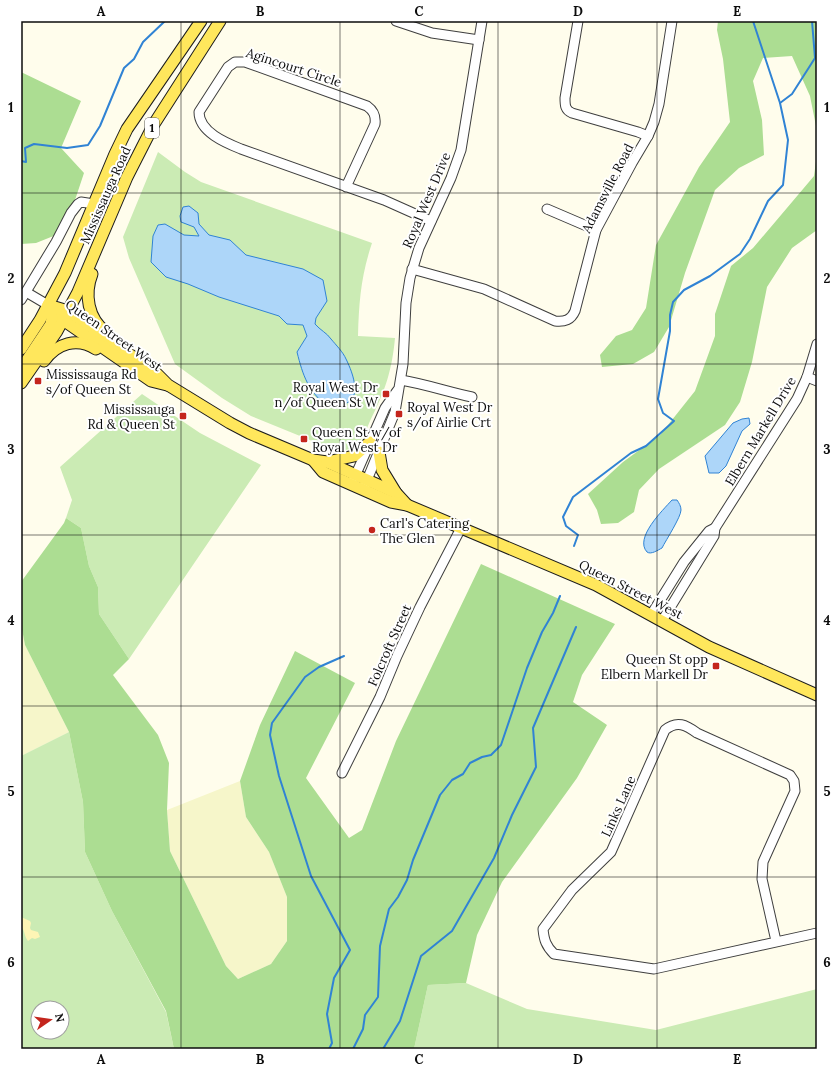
<svg xmlns="http://www.w3.org/2000/svg" width="838" height="1070" viewBox="0 0 838 1070" font-family="Lora,serif">
	<rect width="100%" height="100%" fill="#fffdec"/>
	<!-- farmland -->
	<g fill="#f6f6ca">
		<polygon points="21,624 25,645 69,732 21,756"/>
		<polygon points="240,781 246,817 269,852 287,897 287,941 271,964 238,979 226,966 170,851 167,810"/>
	</g>
	<!-- green -->
	<g fill="#cbebb4" fill-rule="evenodd">
		<path d="M158 152 185 172 201 182 372 243C361 276 359 301 358 336L395 338C392 371 385 391 370 421 366 430 363 441 354 447 346 452 336 450 327 447L251 416 222 398 175 364 129 258 123 237Z"/>
		<polygon points="142,394 200,433 261,465 129,659 99,614 98,587 89,566 81,528 66,518 72,500 60,467"/>
		<path d="M69 732 83 802 85 852 112 911 166 1012 174 1049H21V756ZM38 1008H62V1032H38Z"/>
		<polygon points="466,983 527,1009 656,1030 817,989 817,1049 414,1049 428,985"/>
	</g>
	<!-- forest -->
	<g fill="#acdd92">
		<polygon points="718,21 817,21 817,131 810,96 792,56 763,58 753,81 762,120 764,155 739,168 715,190 685,273 669,327 654,352 633,364 602,367 600,355 616,336 632,330 646,308 656,245 699,167 730,122 723,59 717,30"/>
		<polygon points="21,72 81,101 61,148 84,173 75,200 56,235 36,243 21,244"/>
		<polygon points="817,154 817,230 792,248 767,287 752,362 740,402 725,425 659,469 639,490 634,512 618,523 601,524 597,510 588,494 623,462 660,435 695,391 715,336 715,314 731,266 753,248 814,176"/>
		<polygon points="66,518 81,528 89,566 98,587 99,614 129,659 113,675 158,735 169,763 167,810 170,851 226,966 238,979 271,964 287,941 287,897 269,852 246,817 240,781 260,725 295,651 355,683 306,778 349,838 362,830 396,741 481,564 615,624 582,675 573,702 607,725 577,778 502,882 477,935 466,983 428,985 414,1049 174,1049 166,1011 112,911 85,852 83,802 69,732 25,645 21,624 21,582 64,523"/>
	</g>
	<!-- sand -->
	<path fill="#fef5b5" d="M21 917 30 921 31 923 30 928 31 930 38 932 40 937 35 939 32 938 28 941C24 936 25 930 21 927Z"/>
	<!-- water -->
	<g fill="#add6f9" stroke="#3083d4">
		<path d="M189 206 198 213 199 224 209 235 230 240 246 255 303 269 323 280 327 301 316 318 315 324C320 330 327 333 331 339 336 345 343 352 346 359 351 369 360 391 351 400 345 406 336 406 328 407 308 391 303 376 297 352L307 336 303 325 287 324 279 316 219 297 188 284 166 277 151 262 153 236 158 225 165 224 184 235 199 236 194 227 181 222 180 216 183 207Z"/>
		<polygon points="749,418 750,424 742,431 726,466 719,473 709,473 705,456 733,423 742,419"/>
		<path d="M672 500H677C679 503 681 506 681 510 681 517 666 540 662 548 658 550 651 555 647 552 634 538 663 510 672 500Z"/>
	</g>
	<g fill="none" stroke-linecap="round" stroke-linejoin="round">
		<!-- stream -->
		<g stroke="#3083d4" stroke-width="2">
			<polyline points="780,103 792,94 815,58 812,21"/>
			<polyline points="21,161 26,162 25,148 34,144 67,148 88,145 100,126 124,68 134,59 143,42 165,21"/>
			<polyline points="574,546 578,535 566,526 563,517 573,497 631,453 646,446 674,421 663,413 658,399 670,331 670,315 673,302 684,290 710,276 740,254 750,239 768,201 783,185 788,140 780,103 753,21"/>
			<polyline points="329,1049 332,1043 327,1014 334,978 350,950 311,876 279,776 270,735 272,723 305,677 319,667 344,656"/>
			<polyline points="353,1049 363,1029 365,1015 378,997 380,946 389,909 398,897 407,880 413,860 440,795 452,780 463,774 470,763 482,757 491,755 501,745 527,668 542,632 553,613 560,596"/>
			<polyline points="383,1049 400,1021 421,956 452,931 494,858 512,815 536,767 533,728 576,627"/>
		</g>
		<defs>
			<g id="minor">
				<polyline points="396,21 432,33 479,40"/>
				<path d="M578 21 565 98C565 105 565 110 572 113L638 132 648 136"/>
				<path d="M346 187 375 124C376 116 374 111 367 106L245 62H235L228 67 199 112C199 132 226 143 241 149L384 200 431 221"/>
				<polyline points="547,209 596,230"/>
				<path d="M412 269 484 289 555 321C565 322 571 320 575 311L596 230 632 163 648 136 654 122 659 104 672 21"/>
				<polyline points="26,292 48,305"/>
				<polyline points="21,300 56,242 71,213 78,204 81,202 94,204"/>
				<polyline points="807,377 817,381"/>
				<path d="M401 380C425 384 448 392 472 397"/>
				<polyline points="353,481 385,408 397,391"/>
				<polyline points="365,485 395,412 403,364 406,303 410,278 419,248 451,178 461,150 482,21"/>
				<polyline points="651,615 684,562 709,531 715,528"/>
				<polyline points="662,621 714,536 715,528 797,399 807,377 817,344"/>
				<polyline points="342,773 380,697 397,656 420,607 461,528"/>
				<path d="M776 941 762 879 763 862 795 791 794 781 790 775 697 733C686 725 677 720 665 730L611 852 572 890 543 929C544 940 546 946 554 954L654 969 817 933"/>
			</g>
			<g id="major">
				<path d="M92 274C84 294 88 319 106 332"/>
				<polyline points="48,305 68,311 156,373 168,385 230,423 249,433 313,460 327,462 396,493 407,505"/>
				<polyline points="58,315 63,320 151,381 167,385"/>
				<polyline points="21,349 40,320 65,273 115,154 127,129 201,21"/>
				<path d="M44 361C57 343 77 337 96 349"/>
				<polyline points="21,369 51,324 52,318 48,305"/>
				<polyline points="21,383 57,331 78,292 127,177 154,124 220,21"/>
				<polyline points="379,452 382,470 396,493"/>
				<polyline points="313,460 323,472 391,502 407,505 596,585 709,647 817,695"/>
				<polyline points="327,462 354,456 370,442"/>
			</g>
		</defs>
		<!-- minor casing -->
		<use href="#minor" stroke="#3f3f3f" stroke-width="11"/>
		<!-- major casing -->
		<use href="#major" stroke="#1d1d1d" stroke-width="13"/>
		<!-- minor -->
		<use href="#minor" stroke="#fff" stroke-width="9"/>
		<!-- major -->
		<use href="#major" stroke="#ffe75c" stroke-width="11"/>
	</g>
	<!-- grid -->
	<path fill="none" stroke="#0c0c0c" stroke-width="1" stroke-opacity="0.55" d="M181 21V1049M340 21V1049M498 21V1049M657 21V1049M21 193H817M21 364H817M21 535H817M21 706H817M21 877H817"/>
	<!-- markers -->
	<g fill="#c4251d" stroke="#fff" stroke-width="1.5">
		<rect x="34" y="377" width="8" height="8" rx="2"/>
		<rect x="382" y="390" width="8" height="8" rx="2"/>
		<rect x="395" y="410" width="8" height="8" rx="2"/>
		<rect x="179" y="412" width="8" height="8" rx="2"/>
		<rect x="300" y="435" width="8" height="8" rx="2"/>
		<circle cx="372" cy="530" r="4"/>
		<rect x="712" y="662" width="8" height="8" rx="2"/>
	</g>
	<g text-anchor="middle" stroke-width="4" stroke-linejoin="round" paint-order="stroke">
		<!-- shield labels -->
		<rect fill="#fff" stroke="#555" stroke-width="1" x="145" y="118" width="14" height="20" rx="3"/>
		<g font-size="12" font-weight="bold" fill="#0c0c0c">
			<text x="152" y="132">1</text>
		</g>
		<!-- street labels -->
		<g font-size="13" fill="#0c0c0c" stroke="#fff">
			<text transform="translate(294 67) rotate(18)" y="5">Agincourt Circle</text>
			<text transform="translate(607 188) rotate(-63)" y="5">Adamsville Road</text>
			<text transform="translate(105 195) rotate(-66)" y="5">Mississauga Road</text>
			<text transform="translate(426 200) rotate(-67)" y="5">Royal West Drive</text>
			<text transform="translate(114 335) rotate(35)" y="5">Queen Street West</text>
			<text transform="translate(760 431) rotate(-59)" y="5">Elbern Markell Drive</text>
			<text transform="translate(631 589) rotate(27)" y="5">Queen Street West</text>
			<text transform="translate(389 645) rotate(-66)" y="5">Folcroft Street</text>
			<text transform="translate(618 806) rotate(-66)" y="5">Links Lane</text>
		</g>
		<!-- poi labels -->
		<g font-size="13" fill="#0c0c0c" stroke="#fff" text-anchor="start">
			<text x="46" y="379">Mississauga Rd<tspan x="46" dy="15">s/of Queen St</tspan></text>
			<text x="378" y="392" text-anchor="end">Royal West Dr<tspan x="378" dy="15">n/of Queen St W</tspan></text>
			<text x="407" y="412">Royal West Dr<tspan x="407" dy="15">s/of Airlie Crt</tspan></text>
			<text x="175" y="414" text-anchor="end">Mississauga<tspan x="175" dy="15">Rd &amp; Queen St</tspan></text>
			<text x="312" y="437">Queen St w/of<tspan x="312" dy="15">Royal West Dr</tspan></text>
			<text x="380" y="528">Carl's Catering<tspan x="380" dy="15">The Glen</tspan></text>
			<text x="708" y="664" text-anchor="end">Queen St opp<tspan x="708" dy="15">Elbern Markell Dr</tspan></text>
		</g>
	</g>
	<!-- border -->
	<rect width="838" height="1070" fill="none" stroke="#ffffff" stroke-width="44"/>
	<!-- north arrow -->
	<g transform="translate(50 1020) rotate(77)"><circle r="19" fill="#ffffff" stroke="#9e9e9e"/>
	<path d="M0-3L7 15L0 10L-7 15Z" fill="#c4251d"/>
	<text y="-6" font-size="11" font-weight="bold" text-anchor="middle" fill="#0c0c0c">N</text>
	</g>
	<rect x="22" y="22" width="794" height="1026" fill="none" stroke="#0c0c0c" stroke-width="1.5"/>
	<g font-size="13" text-anchor="middle" font-weight="bold" fill="#0c0c0c">
		<text x="101" y="16">A</text>
		<text x="260" y="16">B</text>
		<text x="419" y="16">C</text>
		<text x="578" y="16">D</text>
		<text x="737" y="16">E</text>
		<text x="11" y="112">1</text>
		<text x="827" y="112">1</text>
		<text x="11" y="283">2</text>
		<text x="827" y="283">2</text>
		<text x="11" y="454">3</text>
		<text x="827" y="454">3</text>
		<text x="11" y="625">4</text>
		<text x="827" y="625">4</text>
		<text x="11" y="796">5</text>
		<text x="827" y="796">5</text>
		<text x="11" y="967">6</text>
		<text x="827" y="967">6</text>
		<text x="101" y="1064">A</text>
		<text x="260" y="1064">B</text>
		<text x="419" y="1064">C</text>
		<text x="578" y="1064">D</text>
		<text x="737" y="1064">E</text>
	</g>
</svg>
